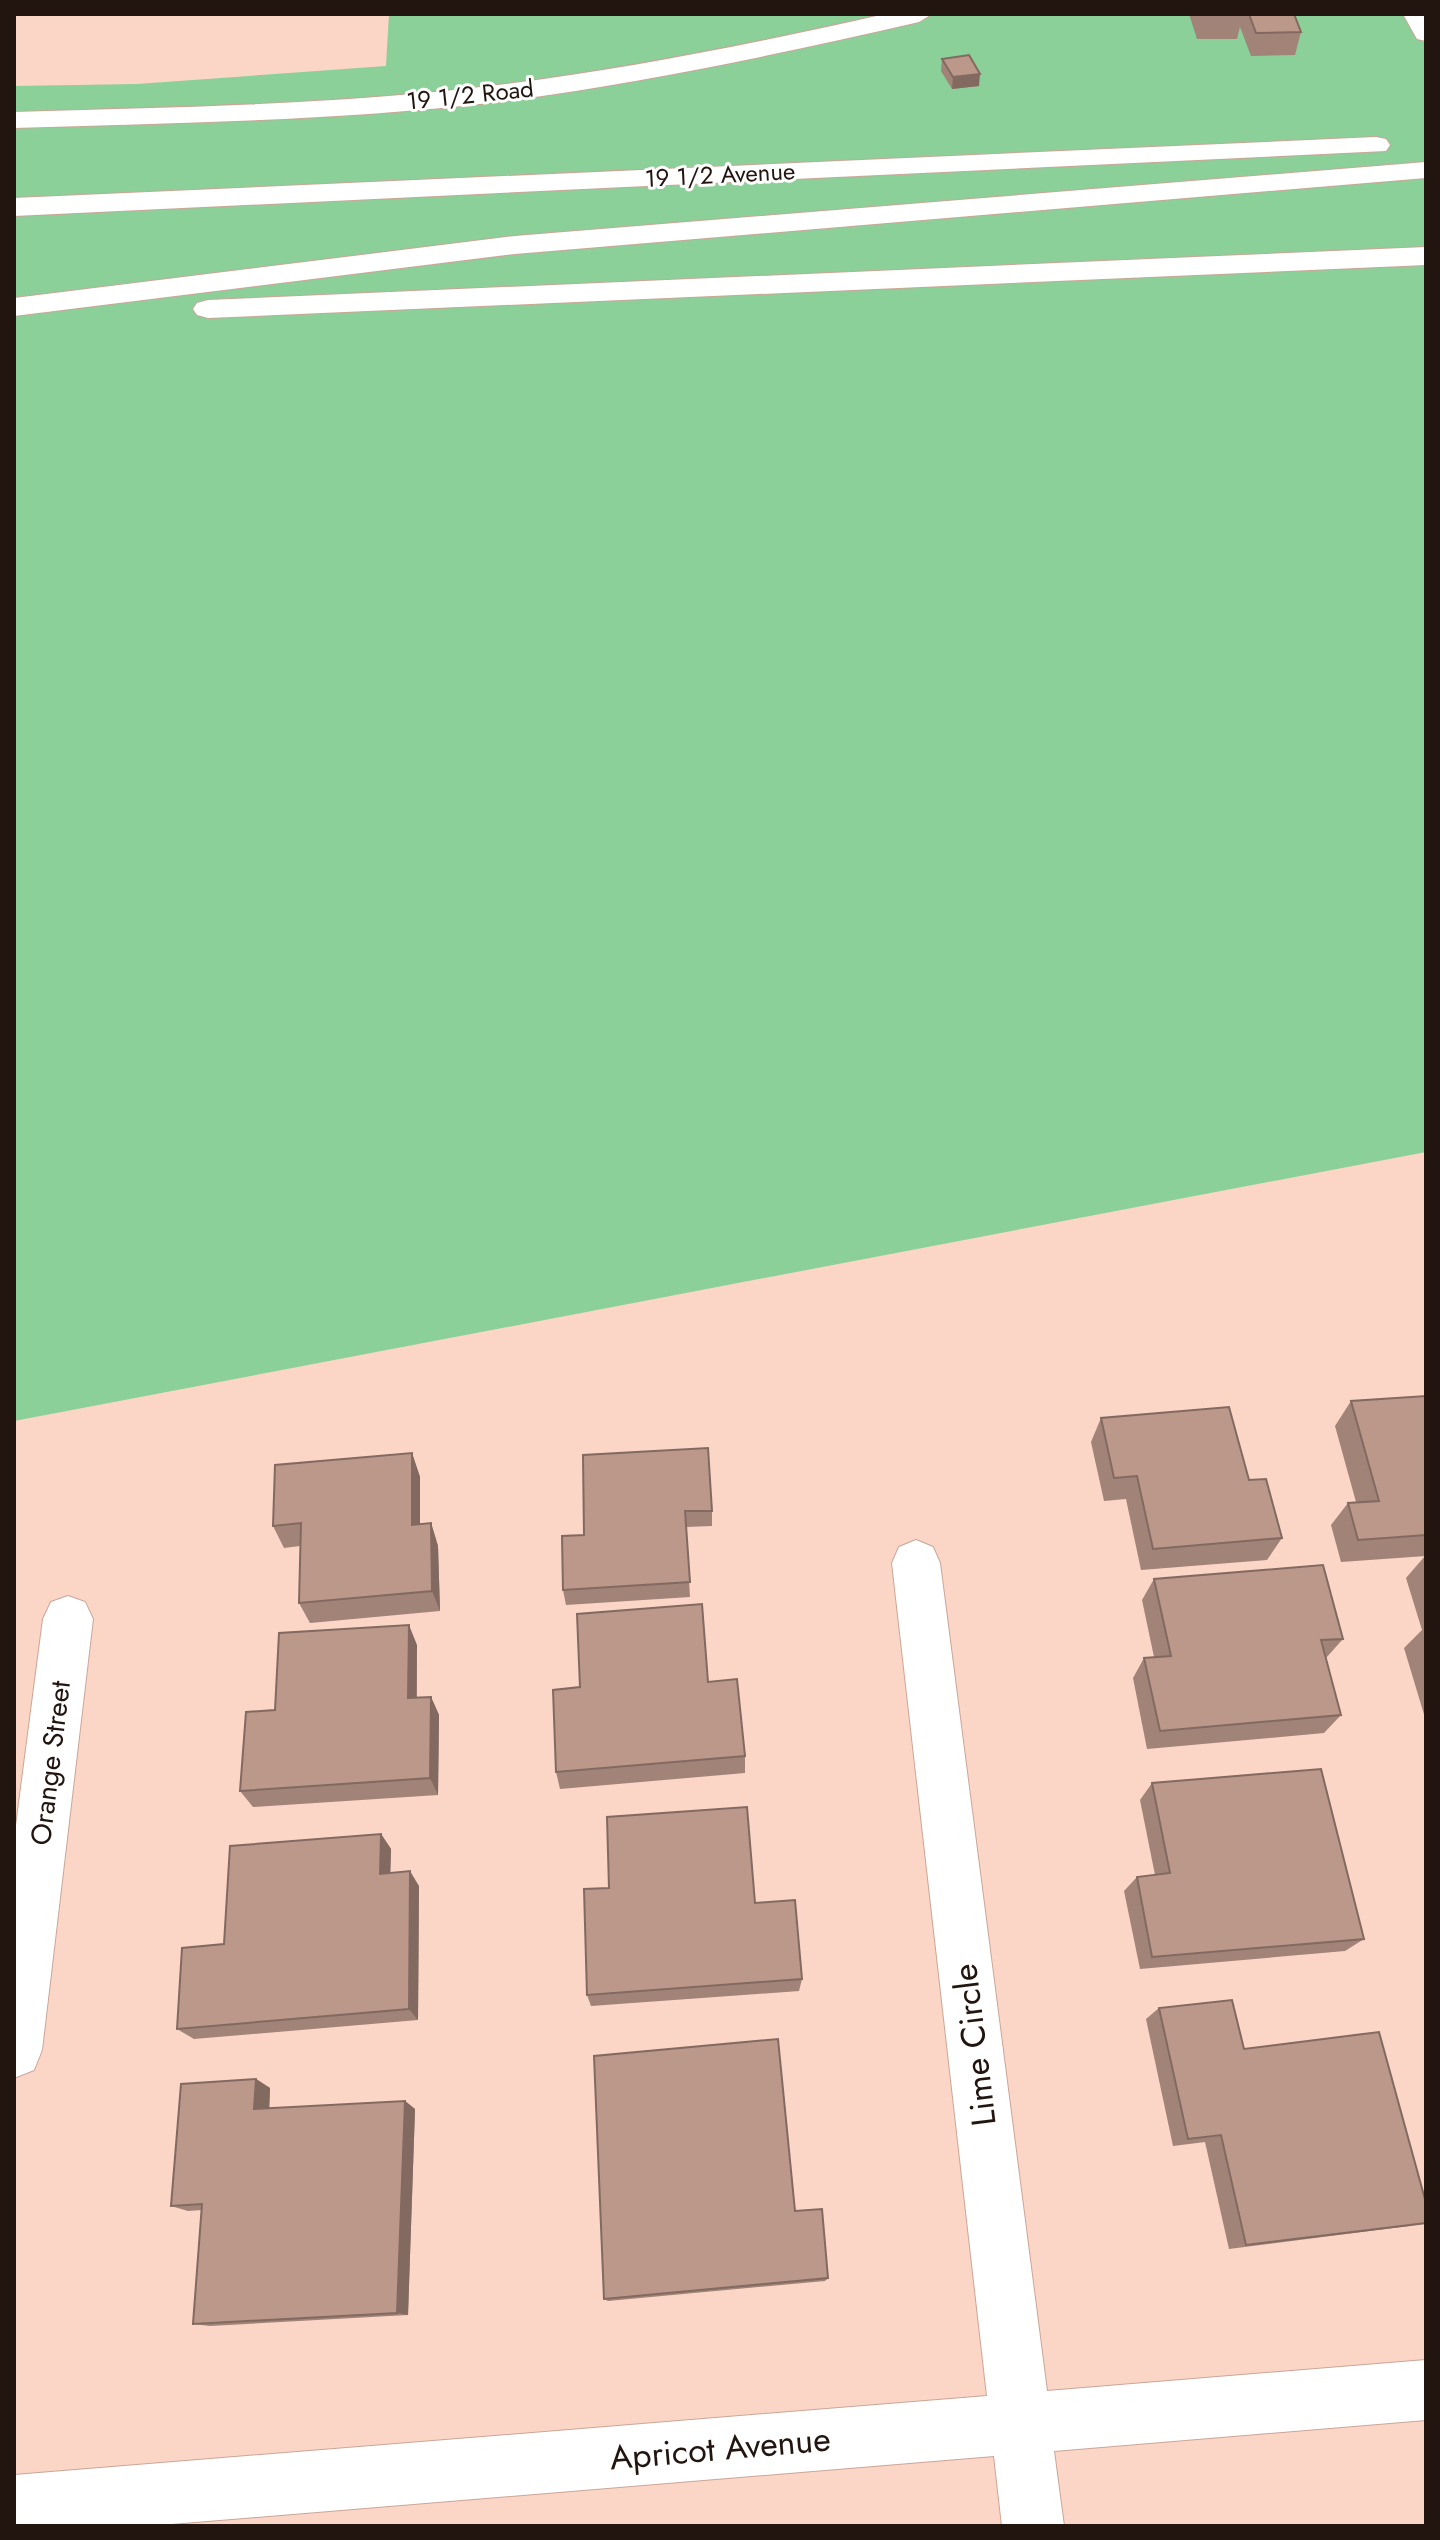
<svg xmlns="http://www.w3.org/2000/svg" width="1440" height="2540" viewBox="0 0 1440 2540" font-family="Jost,sans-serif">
	<rect width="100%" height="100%" fill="#fbd5c6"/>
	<!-- green -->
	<polygon fill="#8bcf99" points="389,14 1426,14 1426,1152 14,1421 14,86 137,84 386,66"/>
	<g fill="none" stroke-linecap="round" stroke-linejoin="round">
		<defs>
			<g id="street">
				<path d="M885 14H932L919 22C779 54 640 84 497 102 337 121 175 123 14 128V112C175 107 338 105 498 85 629 69 757 43 885 14Z"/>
				<polygon points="916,1540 933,1547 940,1563 1047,2391 1426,2360 1426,2420 1054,2451 1064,2526 1002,2526 994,2456 147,2526 14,2526 14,2475 987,2396 892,1563 899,1547"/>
				<polygon points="68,1596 85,1602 93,1619 42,2050 34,2070 14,2078 14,1841 43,1619 51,1602"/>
			</g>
			<polygon id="secondary" points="1403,14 1426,14 1426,41 1417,39"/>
			<g id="highway">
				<polygon points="1376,137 1386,139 1390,145 1386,151 14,216 14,198"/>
				<polygon points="1426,162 1426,178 515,254 14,316 14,298 515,236"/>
				<polygon points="1426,247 1426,265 208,318 197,315 193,309 197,303 208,300"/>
			</g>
		</defs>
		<!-- street casing -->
		<use href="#street" stroke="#cba698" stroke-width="2"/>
		<!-- secondary casing -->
		<use href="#secondary" stroke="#cba698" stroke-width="2"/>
		<!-- highway casing -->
		<use href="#highway" stroke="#cba698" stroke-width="2"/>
		<!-- street -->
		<use href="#street" fill="#fff" fill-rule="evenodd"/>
		<!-- secondary -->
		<use href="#secondary" fill="#fff" fill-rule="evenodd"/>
		<!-- highway -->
		<use href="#highway" fill="#fff" fill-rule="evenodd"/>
	</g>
	<!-- wall -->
	<g fill="#a18377">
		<polygon points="1189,14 1294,14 1301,32 1295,55 1251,56 1240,27 1237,39 1197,39"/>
		<polygon points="942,59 979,86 952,89 941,71"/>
		<polygon points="1426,1396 1426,1556 1341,1562 1331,1525 1348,1503 1356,1502 1335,1426 1351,1401"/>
		<polygon points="1101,1418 1249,1480 1282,1538 1267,1560 1141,1570 1126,1499 1104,1501 1091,1442"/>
		<polygon points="412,1453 420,1477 420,1524 431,1523 438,1546 440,1611 310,1623 299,1603 300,1546 284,1548 273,1526"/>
		<polygon points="583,1455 712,1511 712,1526 686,1527 690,1597 566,1605 563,1590 584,1535"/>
		<polygon points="1425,1556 1426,1556 1426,1721 1404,1648 1422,1630 1406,1578"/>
		<polygon points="1154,1579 1343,1639 1326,1658 1341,1715 1324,1733 1147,1749 1133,1678 1144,1658 1154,1657 1142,1600"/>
		<polygon points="417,1645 417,1697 431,1697 439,1715 438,1795 253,1807 240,1791"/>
		<polygon points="708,1682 745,1756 745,1773 560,1789 556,1772"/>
		<polygon points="1152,1783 1364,1939 1345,1951 1140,1969 1124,1891 1137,1877 1155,1875 1140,1800"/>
		<polygon points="381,1834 391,1849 390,1873 419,1886 418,2020 194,2039 177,2029 224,1944"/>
		<polygon points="755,1903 802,1979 799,1991 591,2006 587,1995"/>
		<polygon points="1159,2008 1244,2049 1426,2223 1409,2226 1229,2249 1205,2142 1173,2146 1146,2019"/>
		<polygon points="256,2079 270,2088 269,2108 405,2101 415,2109 408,2315 210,2326 193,2324 202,2210 188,2211 171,2206"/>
		<polygon points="795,2211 828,2278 825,2281 608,2301 604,2299"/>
	</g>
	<!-- shaded-wall -->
	<g fill="#836a61">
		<polygon points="980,74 979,86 952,89 953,77"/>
		<polygon points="412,1453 420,1477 420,1547 412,1525"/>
		<polygon points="431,1523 438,1546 440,1611 432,1591"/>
		<polygon points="409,1625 417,1645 416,1717 408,1698"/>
		<polygon points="431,1697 439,1715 438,1795 430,1778"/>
		<polygon points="381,1834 391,1849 390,1888 380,1874"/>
		<polygon points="410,1871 419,1886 418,2020 409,2009"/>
		<polygon points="256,2079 270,2088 269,2117 254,2109"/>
		<polygon points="405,2101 415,2109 408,2315 397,2313"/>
	</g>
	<!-- building -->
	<g fill="#bb988a" stroke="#836a61" stroke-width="2">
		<polygon points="1201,14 1242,14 1242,15 1202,15"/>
		<polygon points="1249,14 1294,14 1301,32 1256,33"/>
		<polygon points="969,55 980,74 953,77 942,59"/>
		<polygon points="1426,1396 1426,1535 1358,1540 1348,1503 1379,1501 1351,1401"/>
		<polygon points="1229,1407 1249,1480 1266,1479 1282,1538 1153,1549 1137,1476 1114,1478 1101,1418"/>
		<polygon points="708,1448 712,1511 685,1511 690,1582 563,1590 562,1536 584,1535 583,1455"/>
		<polygon points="412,1453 412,1525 431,1523 432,1591 299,1603 301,1523 273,1526 275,1465"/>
		<polygon points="1323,1565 1343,1639 1321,1640 1341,1715 1160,1731 1144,1658 1171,1656 1154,1579"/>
		<polygon points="702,1604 708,1682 737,1679 745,1756 556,1772 553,1690 580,1687 577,1614"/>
		<polygon points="409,1625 408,1698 431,1697 430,1778 240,1791 246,1712 275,1710 279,1633"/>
		<polygon points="1321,1769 1364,1939 1152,1957 1137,1877 1170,1873 1152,1783"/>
		<polygon points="747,1807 755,1903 795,1900 802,1979 587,1995 584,1889 609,1888 607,1817"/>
		<polygon points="381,1834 380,1874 410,1871 409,2009 177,2029 182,1948 224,1944 230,1846"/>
		<polygon points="1232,2000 1244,2049 1379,2032 1426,2203 1426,2223 1246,2245 1221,2135 1188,2139 1159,2008"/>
		<polygon points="778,2039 795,2211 822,2209 828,2278 604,2299 594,2056"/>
		<polygon points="256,2079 254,2109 405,2101 397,2313 193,2324 202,2204 171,2206 181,2084"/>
	</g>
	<g text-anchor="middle" stroke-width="6" stroke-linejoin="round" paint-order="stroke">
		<!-- far-street labels -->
		<g font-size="24" fill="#221510" stroke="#fff">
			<text transform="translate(470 95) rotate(-6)" y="8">19 1/2 Road</text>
			<text transform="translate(720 175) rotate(-3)" y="8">19 1/2 Avenue</text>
		</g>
		<!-- street labels -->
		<g font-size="28" fill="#221510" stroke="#fff">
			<text transform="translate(50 1763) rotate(-83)" y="10">Orange Street</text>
		</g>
		<!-- near-street labels -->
		<g font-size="34" fill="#221510" stroke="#fff">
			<text transform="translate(974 2045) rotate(-97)" y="12">Lime Circle</text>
			<text transform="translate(720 2448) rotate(-5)" y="12">Apricot Avenue</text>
		</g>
	</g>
	<!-- border -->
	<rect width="1440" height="2540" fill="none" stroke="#221510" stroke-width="32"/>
</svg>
